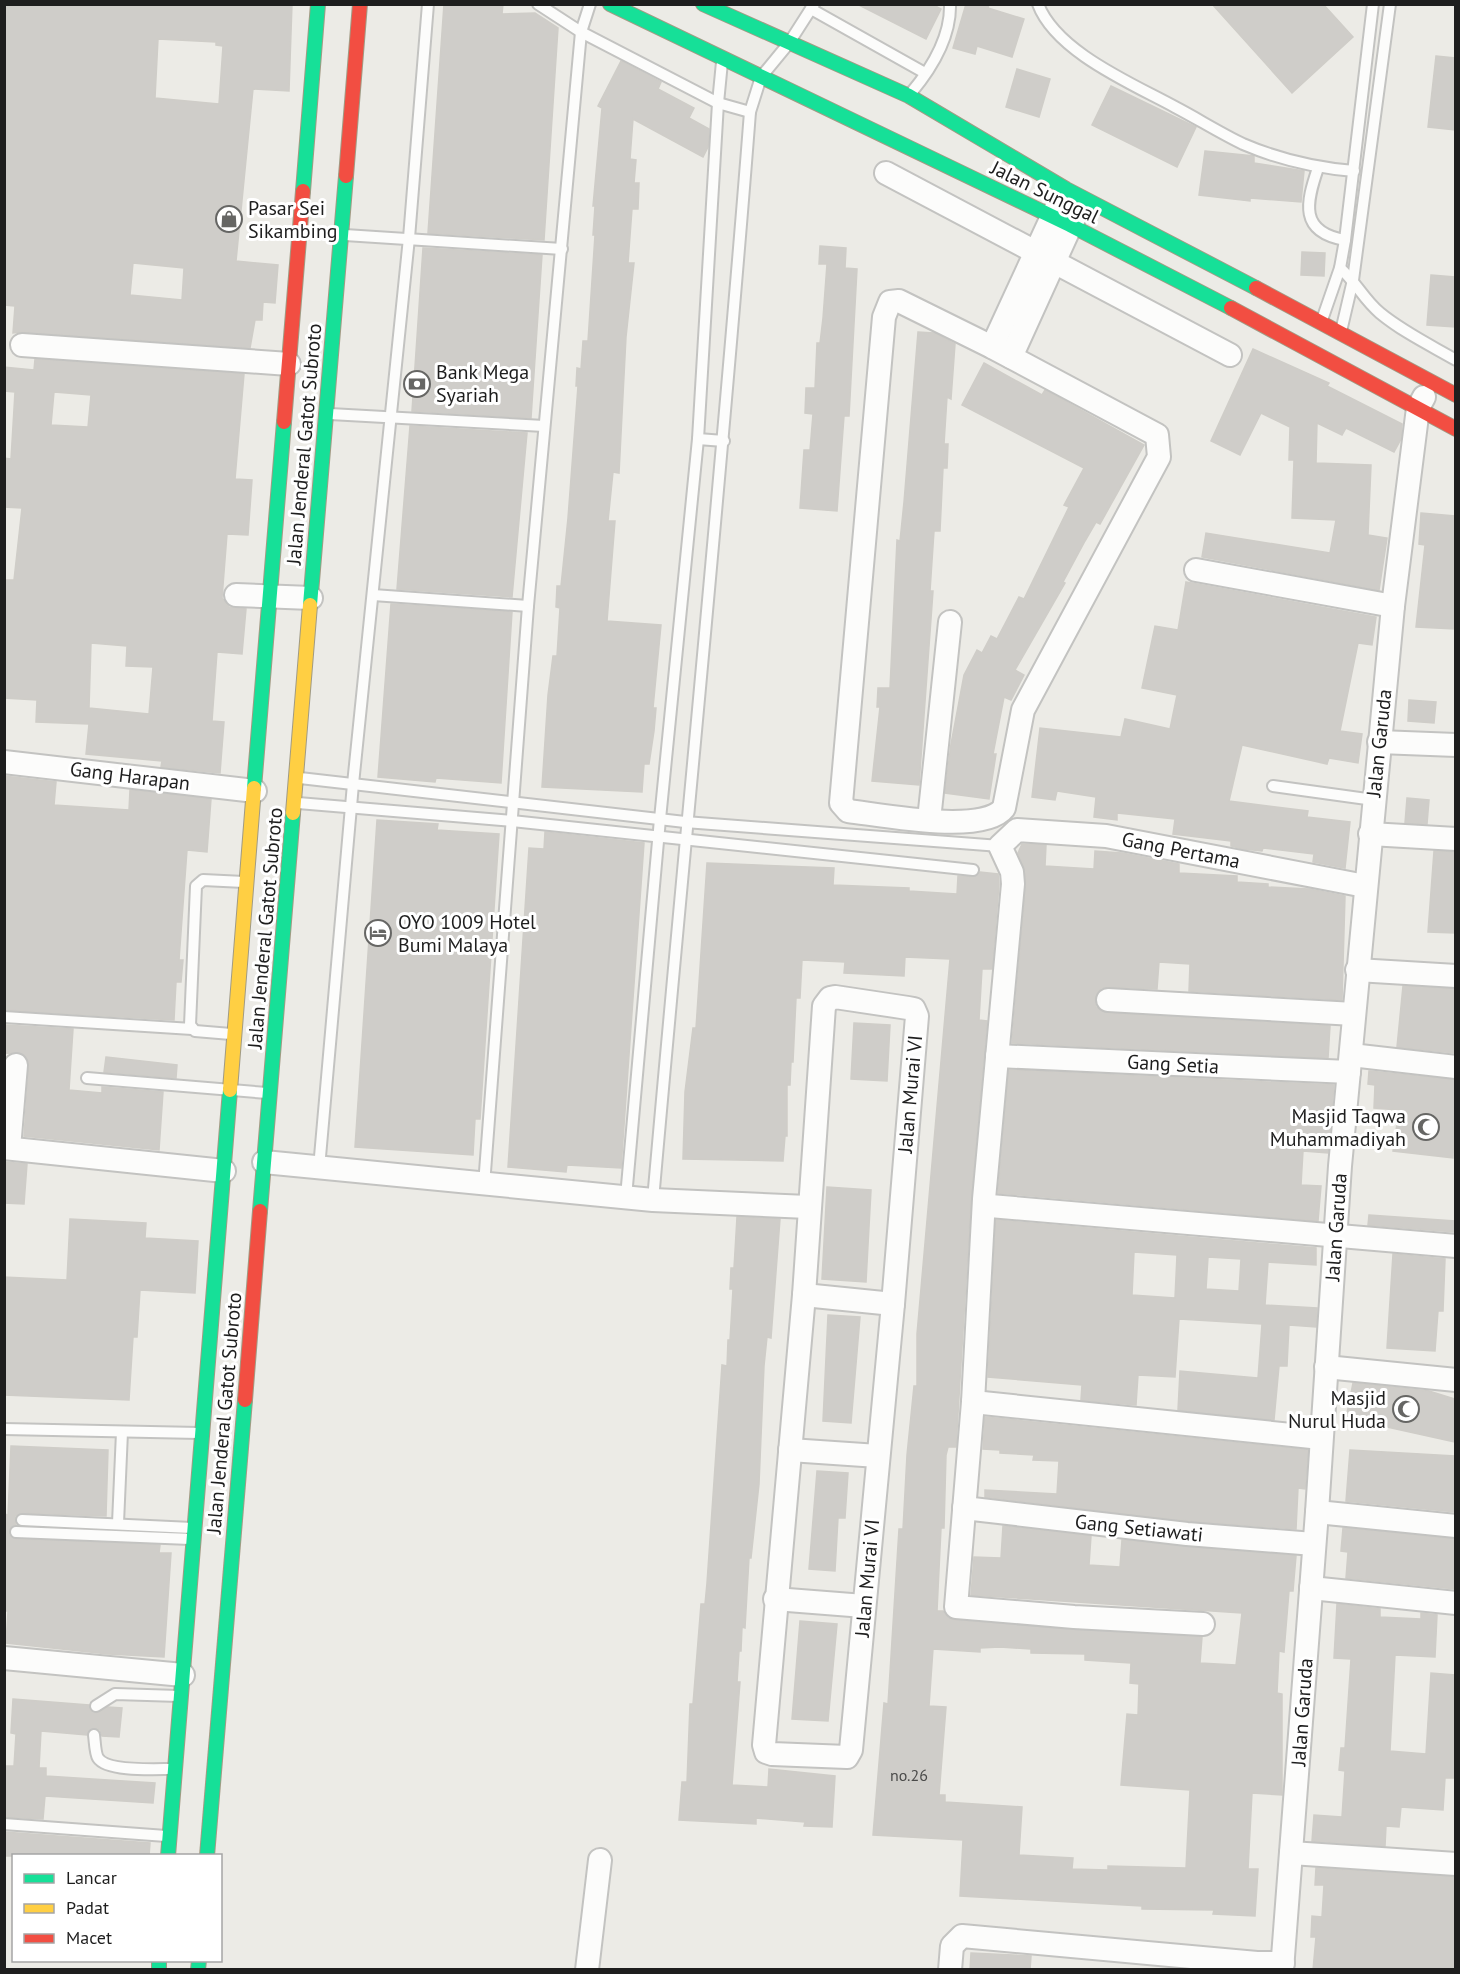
<svg xmlns="http://www.w3.org/2000/svg" width="1460" height="1974" viewBox="0 0 1460 1974" font-family="'PT Sans',sans-serif">
	<rect width="100%" height="100%" fill="#ecebe6"/>
	<!-- building -->
	<g fill="#cfcdc9" stroke="#cfcdc8" stroke-width="1.5" fill-rule="evenodd">
		<path d="M4 4H292L289 91 253 89 236 261 278 265 275 303 263 302 262 320H255L250 348 23 332 13 333 15 306 4 305ZM158 39 216 42V45L223 46 219 104 155 98ZM133 263 184 268 182 300 130 295Z"/>
		<polygon points="444,4 503,4 502,14 535,13 558,28 544,240 428,233"/>
		<polygon points="857,4 932,4 941,9 926,39"/>
		<polygon points="966,4 989,4 988,8 1024,19 1012,57 977,46 975,54 953,48"/>
		<polygon points="1212,4 1323,4 1353,37 1292,93"/>
		<polygon points="1436,56 1455,58 1455,130 1428,127"/>
		<polygon points="621,61 661,82 658,89 694,108 689,118 709,129 708,147 703,157 633,119 630,159 636,160 634,183 639,183 638,209 632,209 628,263 634,263 626,337 619,473 613,472 608,521 615,521 607,621 661,625 653,708 656,708 654,731 649,764 644,764 642,792 542,787 548,695 553,656 557,656 560,608 556,607 557,586 561,586 568,518 578,386 576,386 577,368 581,369 583,341 588,341 595,235 593,235 595,206 593,206 602,108 598,106"/>
		<polygon points="1017,69 1050,79 1039,117 1006,107"/>
		<polygon points="1111,86 1196,127 1177,167 1092,125"/>
		<polygon points="1205,151 1254,156 1254,163 1304,171 1301,202 1250,198 1250,201 1199,195"/>
		<polygon points="820,246 846,248 845,268 857,269 849,416 844,416 837,511 800,508 804,450 810,450 813,414 805,413 806,388 815,388 817,343 820,343 823,318 827,264 819,264"/>
		<polygon points="423,248 542,255 531,418 412,411"/>
		<polygon points="1302,252 1325,253 1324,276 1301,275"/>
		<polygon points="1431,275 1455,277 1455,327 1427,325"/>
		<polygon points="918,332 934,333 955,344 951,399 947,397 944,444 948,444 947,468 943,468 940,531 934,531 930,591 933,591 919,785 872,781 880,707 877,707 878,688 890,688 897,540 900,541 904,502"/>
		<polygon points="1253,349 1329,383 1327,386 1402,424 1401,439 1394,452 1346,428 1342,435 1317,423 1316,463 1371,465 1368,535 1387,538 1379,590 1202,557 1206,533 1330,553 1336,520 1292,518 1294,460 1289,460 1290,427 1261,413 1240,455 1211,441"/>
		<path d="M35 359 244 374 235 479 252 480 248 535 227 534 222 598 229 607 246 609 242 654 217 652 212 721 224 722 220 773 161 767 162 761 86 754 89 724 36 722 37 700 4 698 5 580H14L22 508 4 507V458L11 459 15 392 4 391V367L34 370ZM54 392 91 395 88 427 51 425ZM91 643 127 646 126 666 153 667 149 714 89 708Z"/>
		<polygon points="984,363 1042,395 1045,390 1144,445 1100,524 1096,522 1085,541 1063,582 1065,583 1015,670 1024,675 1011,700 1004,697 993,754 996,754 989,799 945,793 951,744 964,675 977,650 982,653 991,636 997,639 1019,597 1024,599 1069,507 1064,505 1084,468 962,405"/>
		<polygon points="410,426 527,433 512,597 397,589"/>
		<polygon points="1421,513 1455,516 1455,629 1416,627 1425,545 1419,544"/>
		<polygon points="1186,582 1376,617 1372,645 1358,643 1340,731 1362,734 1358,763 1329,758 1327,764 1242,745 1229,801 1308,811 1307,817 1350,822 1345,868 1313,862 1314,854 1263,848 1262,851 1243,849 1231,846 1231,841 1173,834 1175,819 1117,813 1117,820 1094,817 1096,797 1057,791 1055,800 1032,797 1040,728 1121,737 1125,719 1170,729 1177,695 1142,688 1155,626 1178,630"/>
		<polygon points="391,604 512,612 501,783 436,778 435,782 378,777"/>
		<polygon points="1409,700 1436,702 1434,723 1408,721"/>
		<polygon points="4,776 56,782 54,805 129,810 130,790 211,799 207,852 187,850 179,960 183,960 181,982 176,982 174,1020 4,1010"/>
		<polygon points="1407,798 1429,800 1427,824 1405,823"/>
		<polygon points="377,820 438,824 437,830 499,834 480,1119 475,1119 473,1155 355,1147"/>
		<polygon points="545,832 644,843 621,1168 567,1165 566,1172 508,1167 529,848 544,849"/>
		<polygon points="1022,844 1046,845 1045,866 1094,869 1095,851 1122,853 1179,864 1179,873 1237,876 1237,882 1268,884 1268,887 1309,889 1345,896 1342,1000 1189,991 1190,964 1159,962 1157,989 1108,987 1101,988 1095,999 1096,1007 1107,1013 1330,1026 1328,1058 1012,1043 1026,885 1025,870 1018,853"/>
		<polygon points="1434,851 1455,852 1455,933 1428,932"/>
		<path d="M707 863 834 868 833 885 909 888V891L957 894 958 876 973 877 980 872 998 874 999 884 992 969H982L979 1020 987 1021 971 1198 956 1447H948L946 1455 944 1528H941L937 1611H943L948 1618 955 1620 1202 1637 1200 1663 1236 1665 1242 1613 971 1595 974 1557 1001 1558 1003 1526 1091 1536 1089 1565 1120 1567 1122 1540 1296 1556 1293 1591H1289L1284 1652 1279 1651 1277 1693 1282 1694V1795L1252 1793 1248 1869H1258L1255 1916 1213 1914 1214 1910 1142 1909V1906L960 1896 963 1840 873 1835 884 1703 888 1704 899 1529H903L907 1455 914 1386H917V1334L950 959 905 957 904 976 844 973 845 962 802 960 800 998H796L793 1062H791L790 1085H787V1136H785L783 1161 683 1159 685 1092 693 1028H696ZM1000 1647 1031 1649V1653L1085 1654V1660L1131 1663 1130 1683 1139 1684 1138 1715 1127 1714 1121 1785 1190 1790 1186 1868 1108 1866V1870L1072 1869 1073 1858 1019 1855 1022 1807 945 1802V1795H939L946 1707 929 1706 933 1649 980 1652V1648Z"/>
		<polygon points="1403,986 1455,989 1455,1053 1397,1047"/>
		<polygon points="854,1023 890,1025 887,1081 851,1079"/>
		<polygon points="4,1025 73,1029 69,1090 102,1093 102,1087 163,1092 159,1150 24,1136 29,1066 23,1054 4,1053"/>
		<polygon points="106,1057 177,1065 176,1078 104,1072"/>
		<polygon points="1009,1070 1334,1085 1328,1153 1303,1151 1301,1185 1321,1186 1318,1221 998,1193"/>
		<polygon points="1369,1071 1455,1080 1453,1158 1393,1151 1399,1110 1374,1108 1375,1085 1368,1084"/>
		<polygon points="4,1162 27,1164 24,1204 4,1203"/>
		<polygon points="827,1187 871,1190 866,1282 822,1279"/>
		<polygon points="1369,1215 1455,1221 1455,1232 1368,1225"/>
		<polygon points="737,1217 780,1219 771,1338 767,1337 764,1366 759,1484 751,1558 749,1558 745,1628 742,1627 741,1651 739,1651 737,1682 740,1682 732,1785 768,1787 769,1769 835,1776 832,1827 804,1826 805,1822 756,1818 756,1824 679,1820 682,1782 687,1782 690,1704 693,1704 701,1604 705,1604 707,1583 722,1365 727,1366 728,1340 730,1340 733,1289 730,1289 731,1268 734,1268"/>
		<polygon points="70,1219 146,1223 145,1238 198,1241 195,1293 140,1290 137,1337 133,1337 129,1400 4,1395 4,1277 67,1280"/>
		<path d="M996 1220 1316 1248V1265L1268 1262 1265 1305 1317 1308 1316 1327 1289 1325 1287 1366H1279L1274 1420 1178 1410 1180 1371 1258 1378 1262 1324 1179 1319 1175 1377 1138 1375 1136 1405 1081 1400 1082 1385 988 1377ZM1134 1252 1177 1255 1175 1298 1132 1295ZM1208 1257 1241 1259 1239 1291 1206 1289Z"/>
		<polygon points="1393,1254 1445,1259 1443,1311 1438,1311 1435,1351 1387,1348"/>
		<polygon points="828,1315 860,1317 851,1423 823,1421"/>
		<polygon points="1353,1383 1429,1391 1455,1399 1455,1442 1346,1418"/>
		<polygon points="985,1417 1308,1450 1305,1489 1298,1488 1296,1529 1188,1521 985,1497 985,1490 1057,1494 1059,1461 1033,1460 1034,1455 1000,1453 1000,1450 983,1449"/>
		<polygon points="11,1446 108,1450 106,1516 22,1513 15,1516 16,1525 10,1528 9,1535 16,1539 160,1545 159,1553 171,1553 164,1657 108,1654 6,1643 8,1611 4,1611 4,1514 8,1515"/>
		<polygon points="1350,1450 1455,1456 1455,1512 1346,1501"/>
		<polygon points="817,1471 848,1473 845,1518 838,1518 835,1571 809,1569"/>
		<polygon points="1343,1528 1455,1539 1455,1589 1346,1578 1348,1552 1341,1551"/>
		<polygon points="1337,1604 1380,1609 1380,1617 1421,1619 1421,1613 1437,1615 1435,1657 1395,1655 1390,1751 1426,1754 1431,1673 1455,1675 1455,1778 1445,1778 1443,1810 1401,1807 1399,1827 1386,1826 1385,1846 1312,1841 1314,1815 1342,1817 1345,1771 1339,1770 1341,1748 1345,1748 1351,1659 1334,1658"/>
		<polygon points="800,1621 837,1624 828,1721 792,1719"/>
		<polygon points="13,1699 89,1705 90,1710 96,1713 108,1707 122,1708 119,1737 102,1736 100,1730 94,1728 87,1735 41,1731 39,1768 46,1768 46,1776 155,1783 153,1803 45,1796 43,1819 4,1817 4,1766 14,1766 16,1734 11,1733"/>
		<polygon points="4,1832 150,1843 149,1856 4,1856"/>
		<polygon points="1316,1868 1455,1877 1455,1970 1313,1970 1316,1937 1311,1937 1312,1916 1322,1917 1324,1885 1315,1885"/>
		<polygon points="971,1953 1031,1956 1030,1970 970,1970"/>
	</g>
	<g fill="none" stroke-linecap="round" stroke-linejoin="round">
		<defs>
			<g id="lane">
				<polyline points="538,4 581,32 718,103 750,112"/>
				<path d="M1038 4C1056 52 1133 84 1175 107 1198 119 1220 133 1243 144 1278 159 1317 168 1354 171"/>
				<polyline points="811,9 925,73"/>
				<path d="M911 93C931 69 951 37 950 4"/>
				<path d="M1318 168C1306 203 1299 232 1345 240"/>
				<polyline points="345,235 562,249"/>
				<path d="M1340 268C1356 282 1364 300 1380 313 1403 332 1430 345 1456 360"/>
				<polyline points="1323,317 1340,268 1345,240 1373,4"/>
				<polyline points="1342,327 1353,280 1390,4"/>
				<polyline points="330,414 544,426"/>
				<polyline points="698,439 724,441"/>
				<polyline points="373,595 528,606"/>
				<polyline points="300,778 685,822 1000,846"/>
				<polyline points="1273,786 1374,800"/>
				<polyline points="298,803 512,821 973,870"/>
				<polyline points="4,1017 192,1029"/>
				<polyline points="231,1034 195,1031 190,1025 196,886 203,880 244,882"/>
				<polyline points="87,1078 267,1093"/>
				<polyline points="319,1168 353,784 409,238 428,4"/>
				<polyline points="484,1185 528,606 581,32 590,4"/>
				<polyline points="626,1197 660,819 698,439 718,103 722,62"/>
				<path d="M653 1200C685 837 722 475 750 112L761 77 789 43 814 4"/>
				<polyline points="4,1429 199,1433"/>
				<polyline points="22,1520 192,1528"/>
				<polyline points="118,1523 122,1432"/>
				<polyline points="16,1532 190,1539"/>
				<polyline points="96,1706 115,1694 179,1696"/>
				<path d="M94 1735C95 1742 95 1753 98 1758 107 1772 156 1769 172 1769"/>
				<polyline points="4,1824 166,1836"/>
			</g>
			<g id="street">
				<polyline points="886,173 1230,355"/>
				<path d="M899 301 992 347 1157 435 1159 457 1023 710 1004 808C983 835 882 815 848 811L841 803 884 317 890 302Z"/>
				<polyline points="22,345 289,364"/>
				<polyline points="992,347 1058,204"/>
				<polyline points="1011,357 1076,214"/>
				<polyline points="1196,570 1393,606"/>
				<polyline points="236,595 311,598"/>
				<polyline points="1379,742 1456,745"/>
				<polyline points="4,762 255,791"/>
				<polyline points="929,820 950,622"/>
				<polyline points="1370,834 1456,839"/>
				<polyline points="1357,970 1456,976"/>
				<polygon points="835,997 908,1008 914,1009 917,1016 893,1304 851,1750 847,1757 772,1754 766,1752 764,1745 804,1295 824,1006 830,998"/>
				<polyline points="1108,1000 1354,1014"/>
				<polyline points="1351,1055 1456,1067"/>
				<polyline points="997,1056 1349,1072"/>
				<polyline points="4,1148 224,1171"/>
				<polyline points="9,1148 16,1065"/>
				<polyline points="264,1162 653,1200 808,1207"/>
				<polyline points="990,1206 1456,1246"/>
				<polyline points="804,1295 893,1304"/>
				<polyline points="1326,1367 1456,1380"/>
				<polyline points="973,1402 1321,1438"/>
				<polyline points="790,1450 878,1456"/>
				<polyline points="964,1508 1187,1534 1314,1544"/>
				<polyline points="1317,1512 1456,1526"/>
				<polyline points="1311,1588 1456,1603"/>
				<polyline points="775,1599 864,1606"/>
				<polyline points="1203,1624 1074,1617 956,1607 973,1402 984,1199 1013,884 1012,872 1000,846 1017,830 1106,836 1365,886"/>
				<polyline points="4,1658 183,1675"/>
				<polyline points="1291,1853 1456,1864"/>
				<polyline points="587,1970 600,1860"/>
				<polyline points="950,1970 952,1946 962,1936 1257,1963 1283,1963"/>
				<polyline points="1282,1970 1317,1512 1340,1166 1393,606 1418,408 1424,397"/>
			</g>
			<g id="fast">
				<polyline points="610,4 1070,225 1231,308"/>
				<polyline points="703,4 909,96 1066,189 1256,288"/>
				<polyline points="303,191 318,4"/>
				<polyline points="310,605 346,176"/>
				<polyline points="254,788 284,422"/>
				<polyline points="260,1211 293,813"/>
				<polyline points="168,1856 230,1090"/>
				<polyline points="207,1856 245,1400"/>
				<polyline points="159,1960 159,1970"/>
				<polyline points="198,1970 199,1960"/>
			</g>
			<g id="slow">
				<polyline points="293,813 310,605"/>
				<polyline points="230,1090 254,788"/>
			</g>
			<g id="jam">
				<polyline points="346,176 360,4"/>
				<polyline points="1256,288 1456,395"/>
				<polyline points="1231,308 1456,429"/>
				<polyline points="284,422 303,191"/>
				<polyline points="245,1400 260,1211"/>
			</g>
		</defs>
		<!-- lane casing -->
		<use href="#lane" stroke="#c3c3c1" stroke-width="14"/>
		<!-- street casing -->
		<use href="#street" stroke="#c3c3c1" stroke-width="26"/>
		<!-- fast casing -->
		<use href="#fast" stroke="#a19b84" stroke-width="16"/>
		<!-- slow casing -->
		<use href="#slow" stroke="#a19b84" stroke-width="16"/>
		<!-- jam casing -->
		<use href="#jam" stroke="#a19b84" stroke-width="16"/>
		<!-- lane -->
		<use href="#lane" stroke="#fcfcfb" stroke-width="10"/>
		<!-- street -->
		<use href="#street" stroke="#fcfcfb" stroke-width="22"/>
		<!-- fast -->
		<use href="#fast" stroke="#16e098" stroke-width="14"/>
		<!-- slow -->
		<use href="#slow" stroke="#ffcf43" stroke-width="14"/>
		<!-- jam -->
		<use href="#jam" stroke="#f24e42" stroke-width="14"/>
	</g>
	<!-- icons -->
	<defs>
		<symbol id="shop-ring" viewBox="-11 -11 22 22"><circle r="9.5" fill="#fff" stroke="#666664" stroke-width="1.5"/><path d="M-5-2.5h2.3a2.7 3.5 0 0 1 5.4 0H5L5.5 6h-11ZM-1.5-2.5h3a1.5 2.3 0 0 0-3 0Z" fill="#666664"/></symbol>
		<symbol id="bank-ring" viewBox="-11 -11 22 22"><circle r="9.5" fill="#fff" stroke="#666664" stroke-width="1.5"/><path d="M-6-4H6V4H-6ZM0-2.3a2.3 2.3 0 1 0 0 4.6a2.3 2.3 0 1 0 0-4.6Z" fill="#666664"/></symbol>
		<symbol id="hotel-ring" viewBox="-11 -11 22 22"><circle r="9.5" fill="#fff" stroke="#666664" stroke-width="1.5"/><path d="M-6-4.5h1.5V1H6V5H4.5V3h-9V5H-6ZM-4 0a1.8 1.8 0 1 1 3.6 0ZM.5 0V-2.5h3Q6-2.5 6 0Z" fill="#666664"/></symbol>
		<symbol id="mosque-ring" viewBox="-11 -11 22 22"><circle r="9.5" fill="#fff" stroke="#666664" stroke-width="1.5"/><path d="M3.5-4.9A6 6 0 1 0 3.5 4.9A5 5 0 1 1 3.5-4.9Z" fill="#666664"/></symbol>
	</defs>
	<g fill-rule="evenodd">
		<use href="#shop-ring" x="214" y="204" width="30" height="30"/>
		<use href="#bank-ring" x="402" y="369" width="30" height="30"/>
		<use href="#hotel-ring" x="363" y="918" width="30" height="30"/>
		<use href="#mosque-ring" x="1411" y="1112" width="30" height="30"/>
		<use href="#mosque-ring" x="1391" y="1394" width="30" height="30"/>
	</g>
	<g text-anchor="middle" stroke-width="6" stroke-linejoin="round" paint-order="stroke">
		<!-- number labels -->
		<g font-size="16" fill="#4a4a49">
			<text x="909" y="1781">no.26</text>
		</g>
		<!-- street labels -->
		<g font-size="20" fill="#1e1e1e" stroke="#fff">
			<text transform="translate(1045 192) rotate(26)" y="7">Jalan Sunggal</text>
			<text transform="translate(304 444) rotate(-85)" y="7">Jalan Jenderal Gatot Subroto</text>
			<text transform="translate(1379 743) rotate(-84)" y="7">Jalan Garuda</text>
			<text transform="translate(130 776) rotate(7)" y="7">Gang Harapan</text>
			<text transform="translate(1181 850) rotate(11)" y="7">Gang Pertama</text>
			<text transform="translate(265 928) rotate(-85)" y="7">Jalan Jenderal Gatot Subroto</text>
			<text transform="translate(1173 1064) rotate(3)" y="7">Gang Setia</text>
			<text transform="translate(910 1094) rotate(-85)" y="7">Jalan Murai VI</text>
			<text transform="translate(1336 1227) rotate(-86)" y="7">Jalan Garuda</text>
			<text transform="translate(224 1413) rotate(-85)" y="7">Jalan Jenderal Gatot Subroto</text>
			<text transform="translate(1139 1528) rotate(6)" y="7">Gang Setiawati</text>
			<text transform="translate(867 1578) rotate(-85)" y="7">Jalan Murai VI</text>
			<text transform="translate(1302 1712) rotate(-86)" y="7">Jalan Garuda</text>
		</g>
		<!-- poi labels -->
		<g font-size="20" fill="#1e1e1e" stroke="#fff" text-anchor="start">
			<text x="248" y="215">Pasar Sei<tspan x="248" dy="23">Sikambing</tspan></text>
			<text x="436" y="379">Bank Mega<tspan x="436" dy="23">Syariah</tspan></text>
			<text x="398" y="929">OYO 1009 Hotel<tspan x="398" dy="23">Bumi Malaya</tspan></text>
			<text x="1406" y="1123" text-anchor="end">Masjid Taqwa<tspan x="1406" dy="23">Muhammadiyah</tspan></text>
			<text x="1386" y="1405" text-anchor="end">Masjid<tspan x="1386" dy="23">Nurul Huda</tspan></text>
		</g>
	</g>
	<!-- border -->
	<rect width="1460" height="1974" fill="none" stroke="#1e1e1e" stroke-width="12"/>
	<!-- legend -->
	<rect x="12" y="1854" width="210" height="108" fill="#ffffff" stroke="#a5a5a5" stroke-width="1.5"/>
	<rect x="24" y="1874" width="30" height="9" fill="#16e098" stroke="#a5a5a5" stroke-width="1.5"/>
	<text x="66" y="1884" font-size="18" fill="#1e1e1e">Lancar</text>
	<rect x="24" y="1904" width="30" height="9" fill="#ffcf43" stroke="#a5a5a5" stroke-width="1.5"/>
	<text x="66" y="1914" font-size="18" fill="#1e1e1e">Padat</text>
	<rect x="24" y="1934" width="30" height="9" fill="#f24e42" stroke="#a5a5a5" stroke-width="1.5"/>
	<text x="66" y="1944" font-size="18" fill="#1e1e1e">Macet</text>
</svg>
